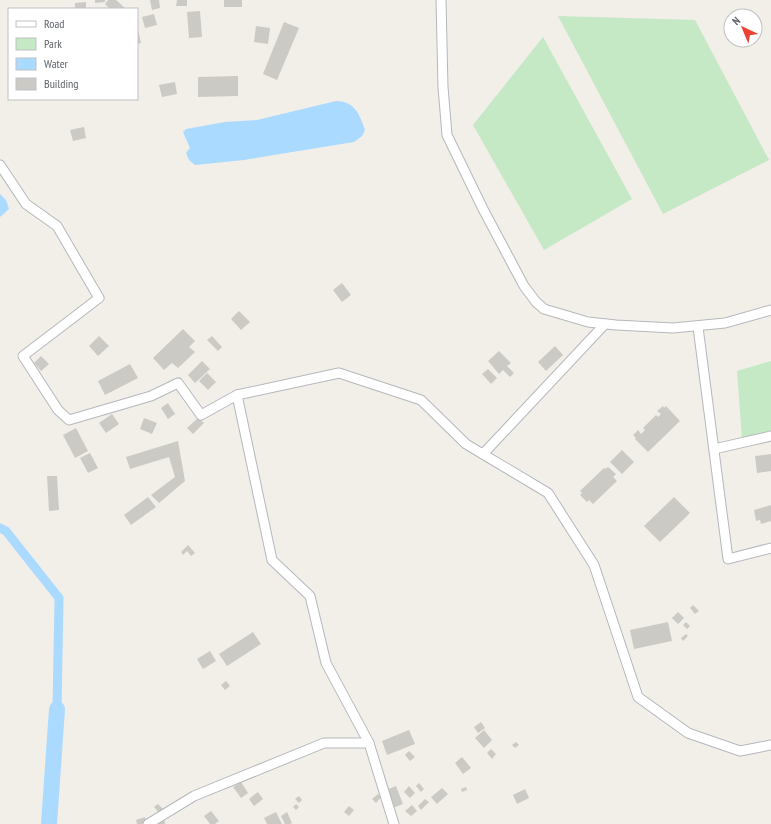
<svg xmlns="http://www.w3.org/2000/svg" width="771" height="824" viewBox="0 0 771 824" font-family="'PT Sans Narrow',sans-serif">
	<rect width="100%" height="100%" fill="#f1efe8"/>
	<!-- green -->
	<g fill="#c5e8c5">
		<polygon points="558,16 695,20 769,160 663,214"/>
		<polygon points="543,37 632,199 544,250 473,125"/>
		<polygon points="771,361 771,432 742,439 737,371"/>
	</g>
	<!-- water -->
	<g fill="#aadaff">
		<path d="M336 101C355 101 360 115 365 130L362 136 354 142 244 160 195 165 189 160 186 153 190 148 183 132 186 129 225 122 257 120Z"/>
		<polygon points="0,194 6,200 9,209 0,217"/>
	</g>
	<g fill="none" stroke-linecap="round" stroke-linejoin="round">
		<!-- canal -->
		<polyline stroke="#aadaff" stroke-width="9" points="0,528 6,531 59,598 57,709"/>
		<!-- river -->
		<polyline stroke="#aadaff" stroke-width="16" points="49,824 57,709"/>
	</g>
	<!-- building -->
	<g fill="#cccac5">
		<polygon points="95,0 105,0 105,2 95,3"/>
		<polygon points="108,0 116,0 126,9 110,9 105,4"/>
		<polygon points="150,0 159,0 160,8 152,10"/>
		<polygon points="177,0 187,0 187,6 176,6"/>
		<rect x="224" y="0" width="18" height="7"/>
		<polygon points="86,2 86,9 75,9 75,3"/>
		<polygon points="200,11 202,37 189,38 187,12"/>
		<polygon points="154,14 157,25 145,28 142,17"/>
		<polygon points="284,22 299,28 277,80 263,74"/>
		<polygon points="137,25 141,43 137,44"/>
		<polygon points="256,26 270,28 268,44 254,42"/>
		<polygon points="238,76 238,96 198,97 198,77"/>
		<polygon points="175,82 177,94 162,97 159,85"/>
		<polygon points="84,127 86,138 73,141 70,130"/>
		<polygon points="342,283 351,295 342,302 333,290"/>
		<polygon points="239,311 250,322 241,330 231,319"/>
		<polygon points="183,329 195,341 189,347 195,352 178,368 172,363 164,370 153,358"/>
		<polygon points="99,336 109,346 98,356 89,346"/>
		<polygon points="212,336 222,347 218,351 207,340"/>
		<polygon points="555,346 563,355 546,371 538,362"/>
		<polygon points="499,351 511,363 507,366 514,373 510,377 503,370 499,374 488,361"/>
		<polygon points="41,356 49,364 41,371 34,363"/>
		<polygon points="202,361 210,369 195,383 188,375"/>
		<polygon points="130,364 138,378 105,395 98,381"/>
		<polygon points="488,369 497,378 491,384 482,374"/>
		<polygon points="207,373 216,382 208,390 199,381"/>
		<polygon points="168,403 175,414 168,419 161,408"/>
		<polygon points="663,406 664,408 666,406 680,421 648,452 635,439 636,438 633,435 638,430 641,434 645,430 643,428 656,415 658,417 661,414 657,411"/>
		<polygon points="112,414 119,424 106,433 99,423"/>
		<polygon points="144,418 157,423 152,434 140,429"/>
		<polygon points="198,418 204,423 193,434 187,428"/>
		<polygon points="76,428 88,451 75,458 63,435"/>
		<polygon points="178,441 185,481 159,503 151,495 175,477 169,457 130,469 126,457"/>
		<polygon points="622,450 634,462 622,474 610,462"/>
		<polygon points="90,453 98,468 88,473 80,458"/>
		<polygon points="771,454 771,471 757,473 755,456"/>
		<polygon points="608,467 616,474 613,477 617,481 593,504 589,500 587,502 580,495 582,493 580,491 604,468 605,469"/>
		<polygon points="47,476 57,476 59,510 49,511"/>
		<polygon points="148,497 156,507 131,525 124,515"/>
		<polygon points="674,497 690,513 660,542 644,526"/>
		<polygon points="771,505 771,521 761,524 760,520 756,521 754,510"/>
		<polygon points="188,545 195,553 191,556 187,551 183,555 181,552"/>
		<polygon points="693,605 699,611 695,614 690,608"/>
		<polygon points="678,612 684,618 678,624 672,618"/>
		<polygon points="668,622 672,641 634,649 630,630"/>
		<polygon points="686,622 690,626 687,629 683,625"/>
		<polygon points="253,632 261,644 227,666 219,654"/>
		<polygon points="686,634 688,636 683,641 681,638"/>
		<polygon points="210,651 216,661 203,669 197,659"/>
		<polygon points="226,681 230,686 225,690 221,685"/>
		<polygon points="481,722 485,728 478,733 474,727"/>
		<polygon points="409,730 415,744 387,755 382,741"/>
		<polygon points="484,730 492,740 484,748 475,738"/>
		<polygon points="516,742 519,745 515,748 512,745"/>
		<polygon points="491,749 496,754 492,759 487,753"/>
		<polygon points="409,751 415,757 410,761 405,755"/>
		<polygon points="462,757 471,768 463,774 455,763"/>
		<polygon points="241,782 248,793 241,798 233,787"/>
		<polygon points="419,783 424,789 421,792 416,786"/>
		<polygon points="396,786 403,804 393,808 386,790"/>
		<polygon points="409,786 415,793 410,798 404,792"/>
		<polygon points="466,787 467,790 462,792 461,789"/>
		<polygon points="442,788 448,794 437,804 431,797"/>
		<polygon points="525,789 529,798 517,804 513,795"/>
		<polygon points="258,792 263,799 254,806 249,799"/>
		<polygon points="378,794 381,797 376,803 372,799"/>
		<polygon points="299,796 302,800 299,803 295,799"/>
		<polygon points="425,799 429,802 421,810 418,806"/>
		<polygon points="158,804 163,809 159,813 154,807"/>
		<polygon points="296,804 299,807 296,810 293,807"/>
		<polygon points="412,805 417,811 411,816 405,811"/>
		<polygon points="349,806 354,810 349,816 344,812"/>
		<polygon points="211,811 219,821 215,824 210,824 204,816"/>
		<polygon points="276,812 282,824 267,824 264,818"/>
		<polygon points="287,812 292,823 290,824 285,824 281,816"/>
		<polygon points="164,814 165,824 157,824"/>
		<polygon points="145,817 147,824 137,824 136,820"/>
	</g>
	<g fill="none" stroke-linecap="round" stroke-linejoin="round">
		<defs>
			<g id="street">
				<polyline points="441,0 443,87 447,135 483,209 524,286 536,302 544,309 588,322 616,325 673,328 725,323 771,310"/>
				<polyline points="0,165 26,204 57,226 99,298 23,356 58,410 69,420 151,396 178,383 201,415 237,395 272,560 310,596 326,663 369,743"/>
				<polyline points="698,327 728,559 771,548"/>
				<polyline points="237,395 339,373 421,400 466,444 548,493 594,565 638,697 688,733 740,751 771,745"/>
				<polyline points="714,449 771,436"/>
				<polyline points="483,454 605,324"/>
				<polyline points="148,824 194,796 324,743 369,743 394,824"/>
			</g>
		</defs>
		<!-- street casing -->
		<use href="#street" stroke="#b5b8bc" stroke-width="11"/>
		<!-- street -->
		<use href="#street" stroke="#fff" stroke-width="9"/>
	</g>
	<!-- legend -->
	<rect x="8" y="8" width="130" height="92" fill="#ffffff" stroke="#bfc1c3"/>
	<rect x="16" y="21" width="20" height="6" fill="#ffffff" stroke="#bfc1c3"/>
	<text x="44" y="28" font-size="12" fill="#5f6368">Road</text>
	<rect x="16" y="38" width="20" height="12" fill="#c5e8c5" stroke="#bfc1c3"/>
	<text x="44" y="48" font-size="12" fill="#5f6368">Park</text>
	<rect x="16" y="58" width="20" height="12" fill="#aadaff" stroke="#bfc1c3"/>
	<text x="44" y="68" font-size="12" fill="#5f6368">Water</text>
	<rect x="16" y="78" width="20" height="12" fill="#cccac5" stroke="#bfc1c3"/>
	<text x="44" y="88" font-size="12" fill="#5f6368">Building</text>
	<!-- north arrow -->
	<g transform="translate(743 28) rotate(316)"><circle r="19" fill="#ffffff" stroke="#bfc1c3"/>
	<path d="M0-3L7 15L0 10L-7 15Z" fill="#ea4335"/>
	<text y="-6" font-size="11" font-weight="bold" text-anchor="middle" fill="#5f6368">N</text>
	</g>
</svg>
